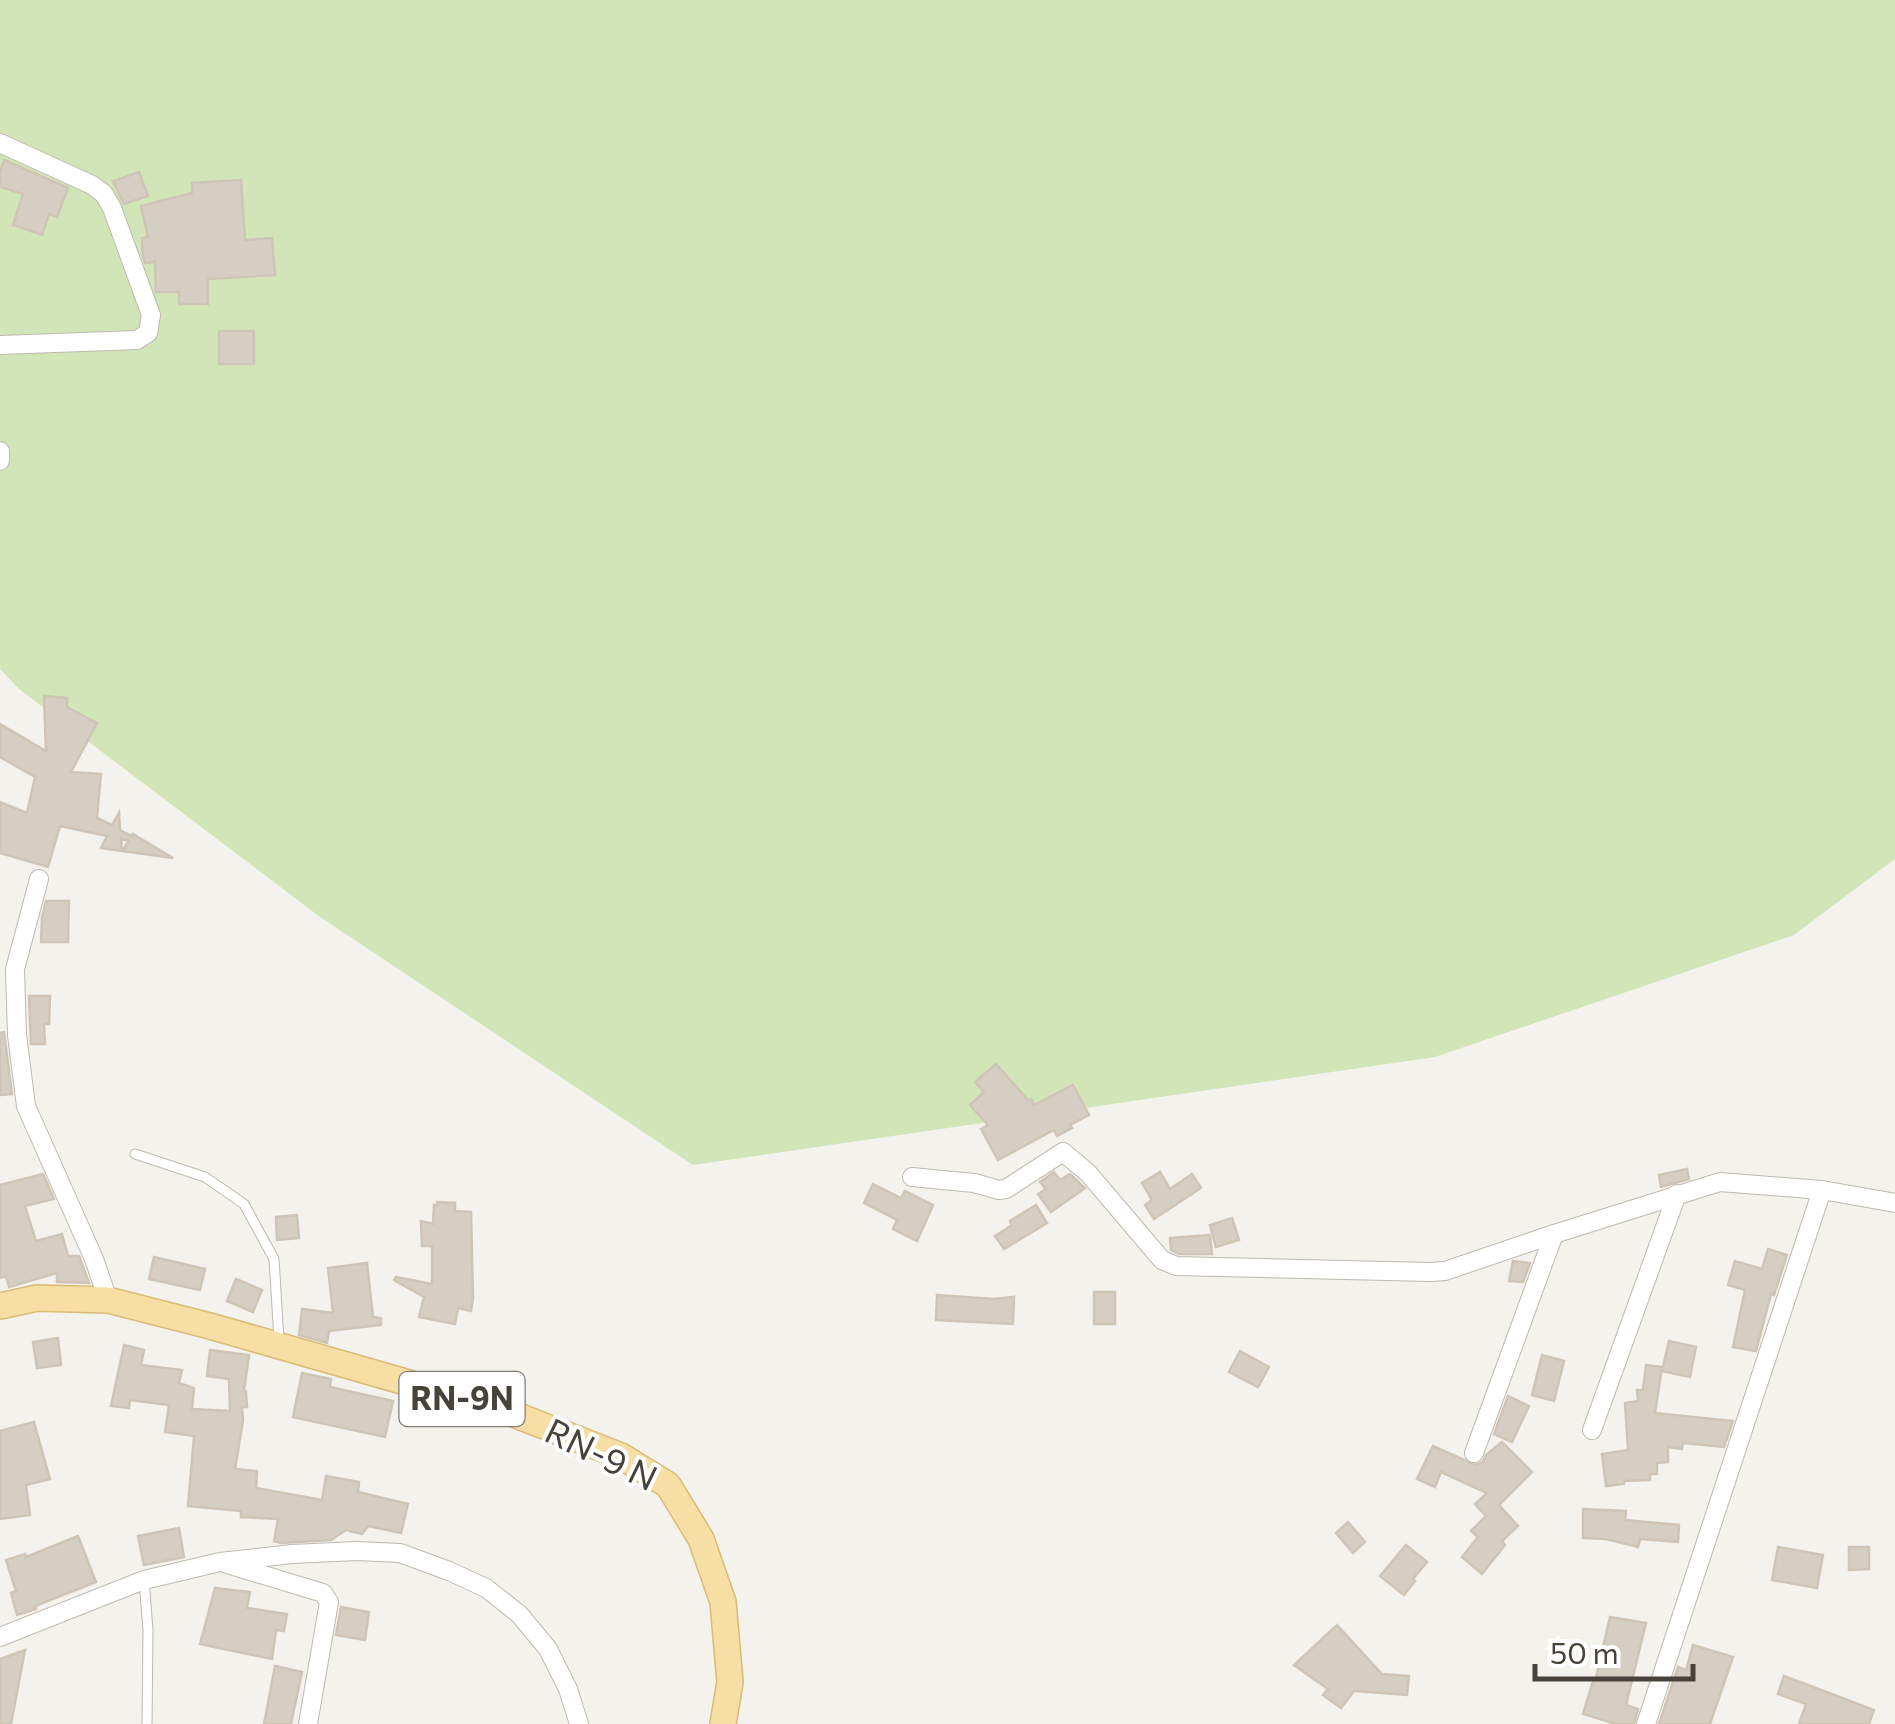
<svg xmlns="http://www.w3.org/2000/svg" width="1895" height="1724" viewBox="0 0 1895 1724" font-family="Commissioner,sans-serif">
	<rect width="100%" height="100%" fill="#f4f2ec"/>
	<!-- green -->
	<polygon fill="#d1e5b9" points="0,0 1895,0 1895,859 1794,935 1435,1057 693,1165 320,917 19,689 0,669"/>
	<!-- building -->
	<g fill="#d5cec2" stroke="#cfc5b6" stroke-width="2.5">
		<polygon points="4,160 68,188 57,217 49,214 42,235 13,225 23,194 0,187 0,172"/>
		<polygon points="139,172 148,196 124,204 113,181"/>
		<polygon points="241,180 245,240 272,238 275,275 208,279 208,304 179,304 179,292 156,292 155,262 145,263 143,256 142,238 148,237 141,206 192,193 192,183"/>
		<rect x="219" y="331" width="35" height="33"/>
		<polygon points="44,696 67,698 67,707 97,723 71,772 101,774 97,818 112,825 119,813 120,830 132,836 133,834 173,858 122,851 129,841 121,839 122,851 101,848 107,836 60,826 48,867 0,853 0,802 27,813 35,777 0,757 0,724 46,751"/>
		<polygon points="46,901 69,901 68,942 41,942 42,918"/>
		<polygon points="29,996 50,996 49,1024 44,1024 45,1044 31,1044"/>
		<polygon points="4,1032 12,1094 0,1095 0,1033"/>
		<polygon points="996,1064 1028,1100 1031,1099 1034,1105 1073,1085 1089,1115 1070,1125 1072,1128 1057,1136 1054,1130 998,1160 981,1129 988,1125 970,1105 984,1092 975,1082"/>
		<polygon points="1687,1169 1689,1179 1661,1187 1659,1175"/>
		<polygon points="1054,1172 1060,1180 1070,1174 1085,1188 1051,1212 1038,1194 1046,1189 1040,1182"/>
		<polygon points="1160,1172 1170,1189 1192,1174 1201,1188 1154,1219 1145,1205 1152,1200 1142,1183"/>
		<polygon points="43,1174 54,1199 25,1206 36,1241 62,1234 68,1256 79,1256 89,1283 57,1282 57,1273 9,1287 6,1276 0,1278 0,1185"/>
		<polygon points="873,1184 901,1198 905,1191 933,1205 917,1241 893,1229 897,1220 864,1203"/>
		<polygon points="437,1202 455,1203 455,1211 471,1212 473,1298 471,1311 458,1308 455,1324 419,1317 424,1297 394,1280 396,1277 432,1284 432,1246 422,1246 421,1221 433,1224 434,1205 437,1206"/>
		<polygon points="1036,1205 1047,1223 1004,1249 995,1236 1012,1225 1010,1221"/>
		<polygon points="297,1215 299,1238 277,1240 276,1217"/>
		<polygon points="1232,1218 1239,1240 1216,1247 1210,1225"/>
		<polygon points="1210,1235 1212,1254 1179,1254 1171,1250 1170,1238"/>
		<polygon points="1768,1249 1787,1255 1774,1295 1771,1294 1756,1351 1733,1347 1745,1290 1728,1285 1735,1261 1762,1269"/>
		<polygon points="154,1257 205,1269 200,1290 149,1279"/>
		<polygon points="1513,1261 1530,1263 1523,1282 1509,1281"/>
		<polygon points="367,1263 373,1317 381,1318 381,1325 329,1331 327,1343 299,1335 302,1309 333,1313 328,1268"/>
		<polygon points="236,1279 262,1290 253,1312 227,1301"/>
		<rect x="1094" y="1292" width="21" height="32"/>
		<polygon points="937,1295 994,1299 1014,1297 1013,1324 936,1320"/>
		<polygon points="58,1338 61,1365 37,1368 33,1342"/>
		<polygon points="1669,1341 1696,1347 1690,1377 1662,1371"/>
		<polygon points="124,1345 144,1350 141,1365 182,1370 179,1383 194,1388 192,1409 230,1411 229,1379 207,1376 210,1350 249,1355 244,1391 246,1391 247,1407 242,1407 243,1420 235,1469 257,1471 256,1488 322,1500 326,1476 359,1482 358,1492 408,1504 401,1533 368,1526 362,1534 346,1530 331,1540 281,1543 274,1541 278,1519 241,1517 241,1511 188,1506 194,1436 165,1432 169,1405 130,1400 129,1408 111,1406"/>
		<polygon points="1240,1351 1269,1367 1258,1387 1229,1372"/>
		<polygon points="1542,1355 1564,1361 1554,1401 1532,1395"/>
		<polygon points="1646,1365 1662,1367 1655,1413 1733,1421 1724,1447 1683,1443 1682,1449 1668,1447 1668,1462 1657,1463 1657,1474 1650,1474 1650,1480 1624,1481 1624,1484 1606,1486 1602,1454 1628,1450 1625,1403 1638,1401 1637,1390 1643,1390"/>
		<polygon points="302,1373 331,1379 330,1387 393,1401 385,1437 293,1417"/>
		<polygon points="1508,1396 1529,1406 1512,1442 1494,1434"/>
		<polygon points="34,1422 50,1479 26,1485 30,1515 0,1519 0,1431"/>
		<polygon points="1502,1442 1532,1472 1499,1505 1518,1526 1502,1541 1505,1545 1482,1574 1462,1557 1478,1537 1471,1531 1486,1516 1475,1504 1487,1493 1441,1472 1435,1487 1417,1479 1433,1446 1475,1465 1483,1462 1486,1455"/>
		<polygon points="1583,1509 1626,1511 1625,1520 1679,1525 1678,1542 1640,1539 1638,1547 1606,1539 1583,1538"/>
		<polygon points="1348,1522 1365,1542 1353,1553 1336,1533"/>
		<polygon points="179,1528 184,1557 144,1565 138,1536"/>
		<polygon points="78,1536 96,1582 35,1606 36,1609 17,1615 11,1593 16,1591 6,1560 25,1554 26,1557"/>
		<polygon points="1406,1545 1427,1562 1413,1579 1415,1581 1404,1595 1380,1576"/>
		<polygon points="1778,1547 1823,1555 1817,1588 1772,1580"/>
		<polygon points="1849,1547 1869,1547 1869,1569 1849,1570"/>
		<polygon points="215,1588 250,1592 247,1608 287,1614 284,1631 276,1630 272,1659 200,1644"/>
		<polygon points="341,1607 369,1612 365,1640 336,1635"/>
		<polygon points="1610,1617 1646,1623 1626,1705 1638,1709 1634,1724 1616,1724 1583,1714 1593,1681 1595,1682"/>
		<polygon points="1337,1625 1382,1674 1409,1676 1407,1695 1354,1691 1341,1708 1323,1695 1328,1689 1294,1665"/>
		<polygon points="1693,1645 1733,1657 1710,1724 1659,1724 1678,1667 1686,1670"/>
		<polygon points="25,1650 11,1724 0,1724 0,1659"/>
		<polygon points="275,1666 302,1672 291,1724 264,1724"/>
		<polygon points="1784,1676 1874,1710 1869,1724 1799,1724 1806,1704 1778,1694"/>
	</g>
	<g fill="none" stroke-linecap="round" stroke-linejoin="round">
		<defs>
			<g id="service">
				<polyline points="135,1154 205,1177 244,1204 274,1259 279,1340"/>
				<polyline points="144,1580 148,1630 147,1724"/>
			</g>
			<g id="minor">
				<polyline points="0,143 92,185 104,194 112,208 151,315 148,333 137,340 0,345"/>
				<polyline points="0,451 0,461"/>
				<polyline points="39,879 15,969 17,1035 26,1106 94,1259 108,1300"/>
				<polyline points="912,1177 974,1183 999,1190 1006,1189 1063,1152 1088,1173 1162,1260 1176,1266 1430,1272 1445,1271 1554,1234 1720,1182 1822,1190 1895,1203"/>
				<polyline points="1592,1430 1677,1194"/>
				<polyline points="1474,1453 1554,1234"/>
				<polyline points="227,1564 323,1593 329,1602 308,1724"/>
				<polyline points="0,1637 144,1580 220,1562 292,1554 357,1551 400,1553 449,1571 486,1588 519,1614 548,1649 568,1689 579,1724"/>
				<polyline points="1646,1724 1822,1190"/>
			</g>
			<polyline id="primary" points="0,1306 37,1298 108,1300 210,1326 503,1410 621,1456 668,1485 701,1539 723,1602 730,1682 723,1724"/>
		</defs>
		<!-- service casing -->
		<use href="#service" stroke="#bfb9af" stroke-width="11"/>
		<!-- minor casing -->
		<use href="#minor" stroke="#bfb9af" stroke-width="20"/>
		<!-- primary casing -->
		<use href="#primary" stroke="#dabb74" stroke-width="28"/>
		<!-- service -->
		<use href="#service" stroke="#fff" stroke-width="9"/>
		<!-- minor -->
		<use href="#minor" stroke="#fff" stroke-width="18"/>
		<!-- primary -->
		<use href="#primary" stroke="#f6dea4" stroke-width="25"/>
	</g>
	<g text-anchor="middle" stroke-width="8" stroke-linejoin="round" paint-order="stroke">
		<!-- shield labels -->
		<rect fill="#fff" stroke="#7f7b75" stroke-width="2.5" x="399.5" y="1372" width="125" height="54" rx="8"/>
		<g font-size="32" font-weight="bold" fill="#48433a">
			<text x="462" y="1410">RN-9N</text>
		</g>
		<!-- street labels -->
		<g font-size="35" fill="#48433a" stroke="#fff">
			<text transform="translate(601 1455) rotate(26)" y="12">RN-9 N</text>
		</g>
	</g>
	<!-- scale -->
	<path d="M1535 1664v15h158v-15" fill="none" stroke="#48433a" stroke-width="5"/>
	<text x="1550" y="1664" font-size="30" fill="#48433a" stroke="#ffffff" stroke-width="8" paint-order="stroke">50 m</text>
</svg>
